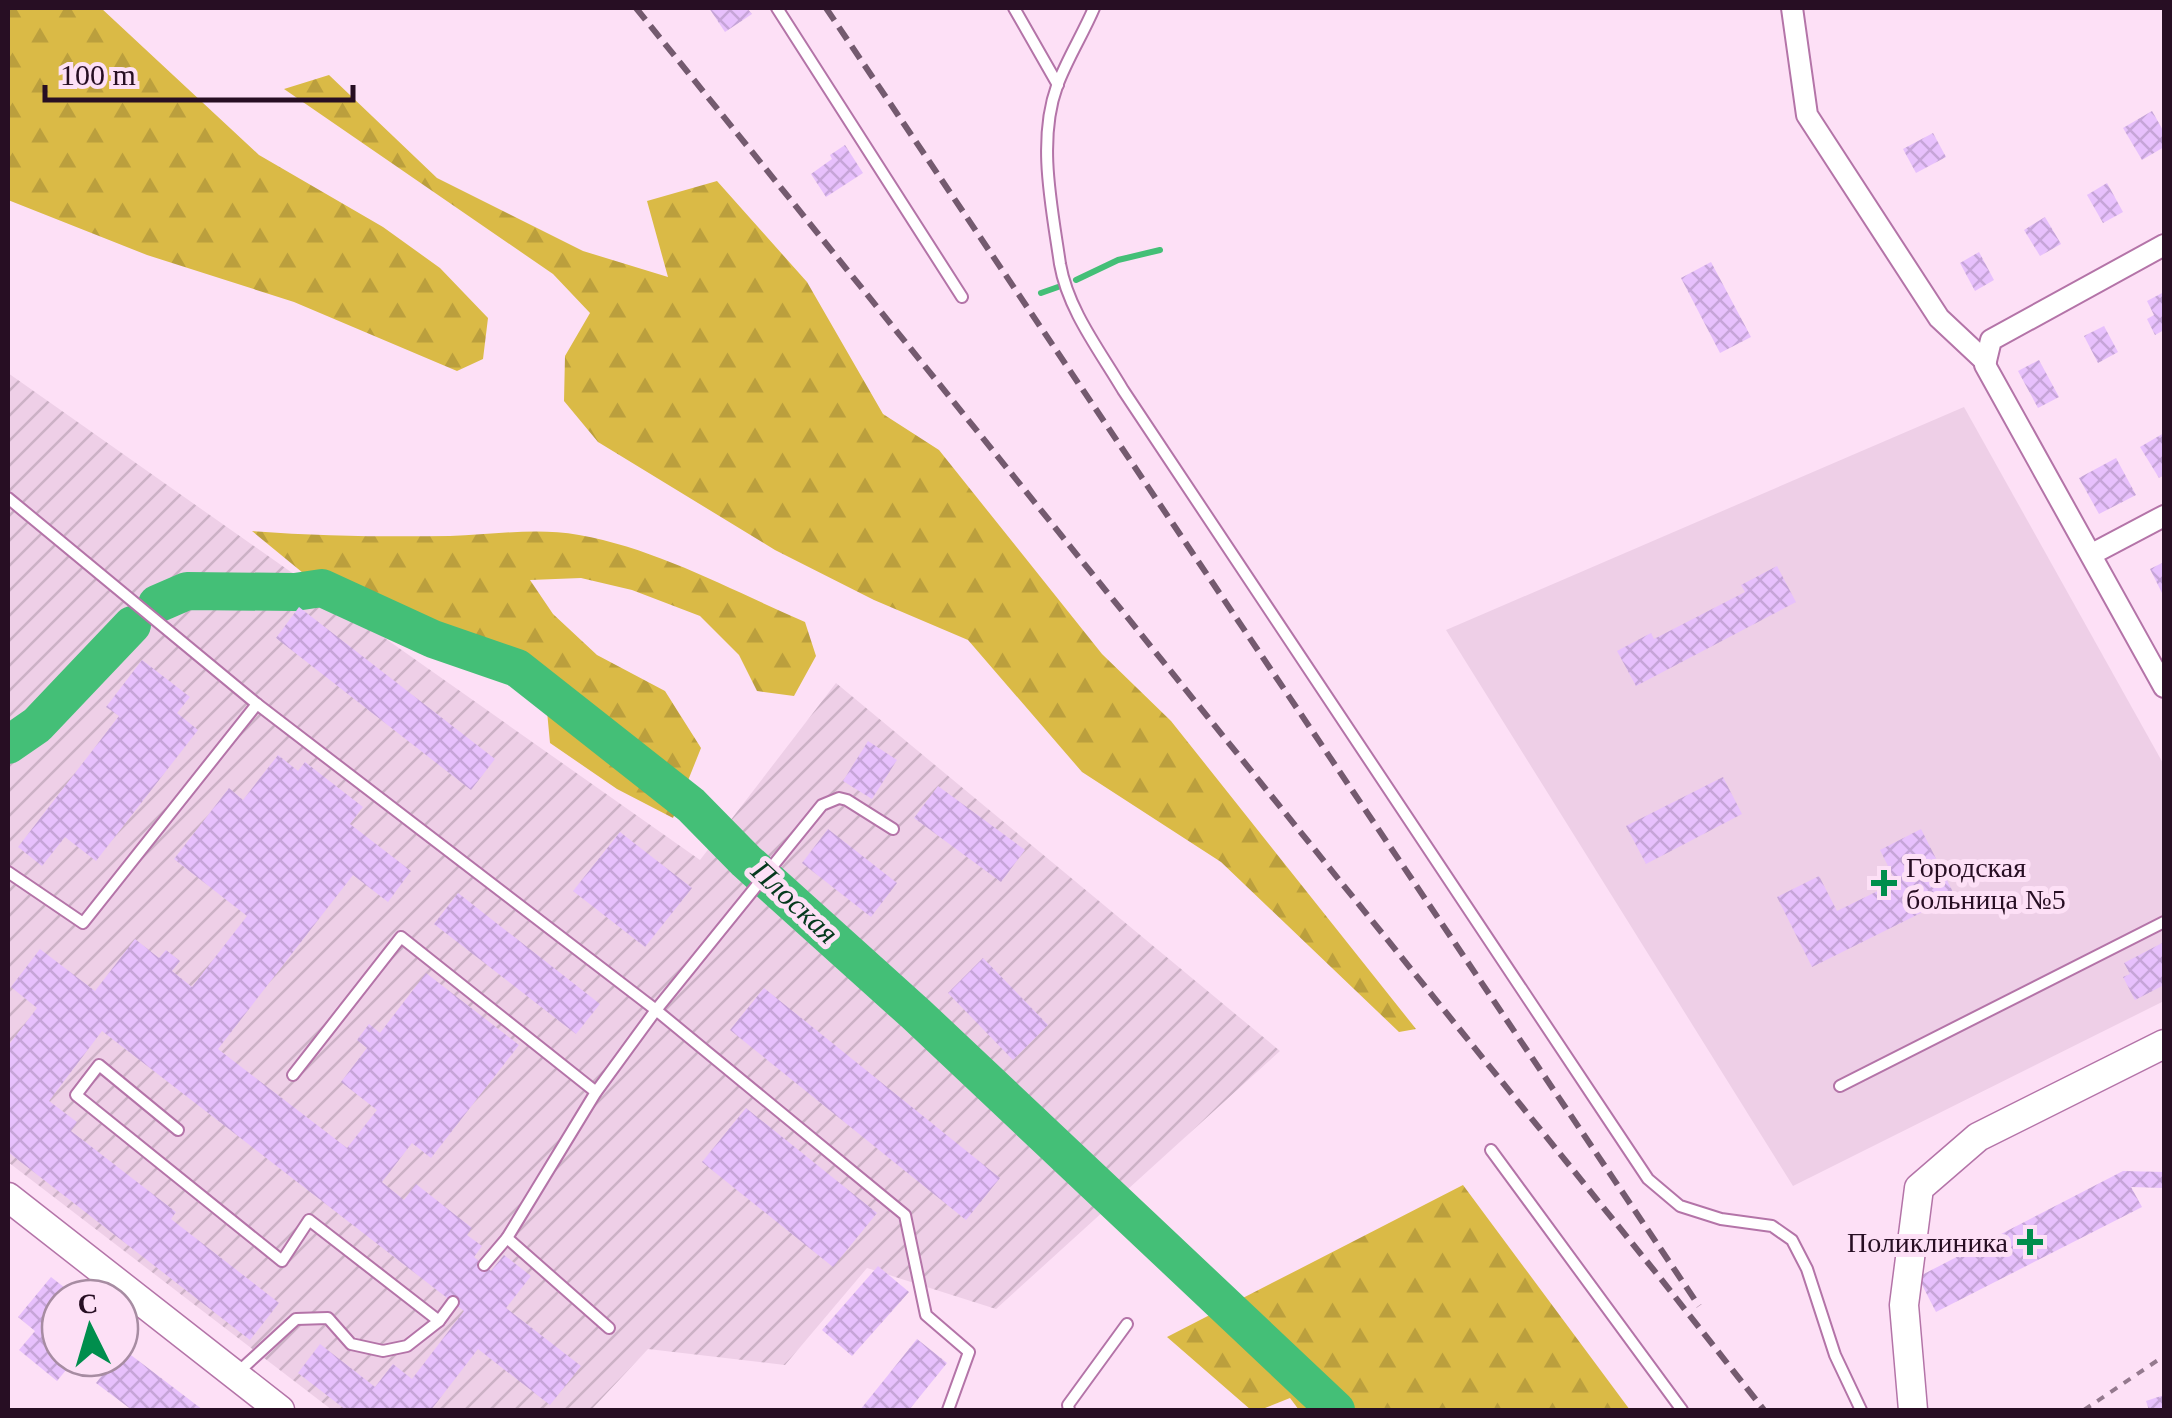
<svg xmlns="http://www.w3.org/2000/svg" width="2172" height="1418" viewBox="0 0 2172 1418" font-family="'Times New Roman',serif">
	<defs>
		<pattern id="industrial-furrows" width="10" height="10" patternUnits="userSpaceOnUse" patternTransform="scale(2.5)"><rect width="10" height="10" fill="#eecfe7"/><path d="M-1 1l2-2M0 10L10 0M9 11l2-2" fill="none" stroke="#ccb1c6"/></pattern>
		<pattern id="forest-firs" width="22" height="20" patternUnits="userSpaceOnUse" patternTransform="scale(2.5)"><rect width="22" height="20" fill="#daba46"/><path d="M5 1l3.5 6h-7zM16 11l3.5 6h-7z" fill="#bb9f3d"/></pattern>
		<pattern id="building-cross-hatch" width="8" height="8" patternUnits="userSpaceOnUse" patternTransform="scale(2.5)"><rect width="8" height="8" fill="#e7c0fc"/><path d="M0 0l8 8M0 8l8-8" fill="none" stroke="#c6a4d8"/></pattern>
	</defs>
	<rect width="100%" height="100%" fill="#fde0f6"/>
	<!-- built -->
	<polygon fill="#eecfe7" points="1964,407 2164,765 2164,1001 1793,1186 1446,630"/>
	<!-- industrial -->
	<polygon fill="url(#industrial-furrows)" points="8,373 700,860 836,683 1280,1051 996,1309 867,1268 785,1365 648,1349 591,1410 332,1410 8,1162"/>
	<!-- forest -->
	<g fill="url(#forest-firs)">
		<polygon points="8,8 101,8 259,155 383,227 440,268 488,318 483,359 457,371 294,302 147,255 8,200"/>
		<polygon points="329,75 437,178 583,251 668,277 647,201 717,181 807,282 883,414 939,450 1102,654 1171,721 1416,1029 1399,1032 1221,862 1082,772 968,640 874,600 775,550 598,442 564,401 565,356 590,313 553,274 284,89"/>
		<path d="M252 531C318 536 384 537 450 536 493 535 535 527 579 535 658 549 731 590 805 622L816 656 794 696 757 691 739 655 700 616 632 590 581 578 530 580 553 614 597 655 665 691 701 748 673 818 617 789 550 743 547 711 510 675 452 659 353 614Z"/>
		<polygon points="1463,1185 1630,1410 1299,1410 1290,1398 1260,1410 1251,1410 1167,1337"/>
	</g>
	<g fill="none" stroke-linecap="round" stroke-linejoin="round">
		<!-- stream -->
		<g stroke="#44bf77" stroke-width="6">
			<polyline points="1076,280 1118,260 1160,250"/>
			<polyline points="1041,293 1058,287"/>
		</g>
		<!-- river -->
		<g stroke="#44bf77" stroke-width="38">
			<polyline points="157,604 187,591 295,592 322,588 433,639 517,668 691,805 746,861 916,1014 1336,1410"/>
			<polyline points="8,745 37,725 132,625"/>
		</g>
	</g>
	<!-- building -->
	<g fill="url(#building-cross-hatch)">
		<polygon points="709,8 747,8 752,14 725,32"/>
		<polygon points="2152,111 2164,132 2164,147 2142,160 2123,128"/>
		<polygon points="1933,133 1946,157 1916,173 1903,149"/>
		<polygon points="845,145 863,173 826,197 811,174 832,159 830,155"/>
		<polygon points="2107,183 2123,212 2103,223 2087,195"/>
		<polygon points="2045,217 2061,244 2040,256 2024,230"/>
		<polygon points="1979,252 1994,280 1975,291 1960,263"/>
		<polygon points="1711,262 1751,337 1720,353 1681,278"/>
		<polygon points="2164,292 2164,330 2155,335 2147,319 2154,315 2147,301"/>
		<polygon points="2104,326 2118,352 2098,363 2084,336"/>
		<polygon points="2039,360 2059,397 2038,408 2018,371"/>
		<polygon points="2164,433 2164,475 2159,478 2140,447"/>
		<polygon points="2116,458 2136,495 2099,514 2079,478"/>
		<polygon points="2164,562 2164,597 2150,569"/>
		<polygon points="1777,566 1796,602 1636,686 1617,651 1651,633 1654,639 1745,592 1741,585"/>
		<polygon points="299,607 495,759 471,790 276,638"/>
		<polygon points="142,660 190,697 177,713 198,730 96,861 65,837 42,866 18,847 119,716 106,707"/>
		<polygon points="868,741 897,760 872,799 843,781"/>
		<polygon points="278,755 298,771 305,762 363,807 350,824 411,871 388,902 353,875 218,1049 347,1148 377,1110 341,1082 367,1048 357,1040 369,1024 380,1033 426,973 519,1045 431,1158 412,1143 382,1182 404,1200 416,1184 472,1228 467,1235 482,1246 474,1257 491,1271 504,1255 531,1276 506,1308 581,1366 550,1405 478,1349 431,1410 346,1410 298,1373 320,1344 375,1387 393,1364 412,1379 464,1311 102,1031 49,1101 77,1122 71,1131 176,1212 171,1219 279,1303 250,1340 8,1152 8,1046 37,1008 11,987 40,949 95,991 135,939 159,958 166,950 180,961 172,971 192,987 247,916 174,859 229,788 243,800"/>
		<polygon points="1723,777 1742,814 1646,864 1626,826"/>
		<polygon points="938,786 1025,850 1001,882 914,818"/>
		<polygon points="828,829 897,883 871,917 802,863"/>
		<polygon points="1921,829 1955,896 1812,967 1777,897 1819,876 1837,911 1896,882 1880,850"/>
		<polygon points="620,832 692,888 645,947 573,891"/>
		<polygon points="458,893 600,1004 576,1034 434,924"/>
		<polygon points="2164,942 2164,985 2135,1000 2123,977 2130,974 2124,963"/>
		<polygon points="983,958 1048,1025 1013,1060 948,993"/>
		<polygon points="764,988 1000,1178 966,1220 730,1030"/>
		<polygon points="746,1108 877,1213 833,1267 702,1162"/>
		<polygon points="2123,1171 2164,1172 2164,1188 2131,1187 2142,1207 1936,1312 1918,1277"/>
		<polygon points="878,1266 909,1292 852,1356 822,1330"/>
		<polygon points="51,1277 78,1298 60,1298 60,1358 76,1358 57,1381 19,1350 35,1331 18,1317"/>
		<polygon points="917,1339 947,1363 909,1410 860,1410"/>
		<polygon points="123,1349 203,1410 132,1410 96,1383 116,1358 120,1358"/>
		<polygon points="2164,1395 2164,1410 2149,1410 2146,1401"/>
	</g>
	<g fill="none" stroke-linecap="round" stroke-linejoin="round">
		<defs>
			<g id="lane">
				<polyline points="777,8 962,297"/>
				<polyline points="1014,8 1058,85"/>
				<path d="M1094 8C1083 34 1067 59 1057 86 1037 141 1052 208 1060 264 1068 310 1100 351 1123 390L1648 1179 1680 1206 1721 1219 1772 1226 1792 1240 1807 1269 1835 1355 1861 1410"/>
				<polyline points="8,498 257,704 656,1010 822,805 839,798 847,800 893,829"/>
				<polyline points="8,872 83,923 257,704"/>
				<polyline points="293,1075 401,937 596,1092"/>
				<polyline points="1840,1086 2164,922"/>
				<polyline points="178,1130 99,1065 76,1095 282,1261 309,1220 439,1321 407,1346 383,1351 351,1344 328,1318 296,1319 236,1374"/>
				<polyline points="1491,1150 1682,1410"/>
				<polyline points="484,1265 507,1238"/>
				<polyline points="439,1321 453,1302"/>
				<polyline points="609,1328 507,1238 596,1092 656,1010 905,1215 926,1315 969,1352 948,1410"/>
				<polyline points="1069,1410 1068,1405 1127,1324"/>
			</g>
			<g id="street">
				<polyline points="1792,8 1807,115 1939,318 1986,362"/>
				<polyline points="2164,245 1991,340 1985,365 2164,687"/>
				<polyline points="2092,554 2164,516"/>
			</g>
			<g id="secondary">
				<polyline points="8,1197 280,1410"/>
				<polyline points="1913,1410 1904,1305 1919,1188 1978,1137 2164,1044"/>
			</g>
		</defs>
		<!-- lane casing -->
		<use href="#lane" stroke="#b474a8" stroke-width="14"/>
		<!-- street casing -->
		<use href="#street" stroke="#b474a8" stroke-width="24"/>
		<!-- secondary casing -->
		<use href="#secondary" stroke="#b474a8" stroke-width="31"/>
		<!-- path -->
		<polyline stroke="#94798e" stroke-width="4" stroke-dasharray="8 8" stroke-linecap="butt" points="2084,1410 2164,1356"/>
		<!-- lane -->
		<use href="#lane" stroke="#fff" stroke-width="10"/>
		<!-- street -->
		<use href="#street" stroke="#fff" stroke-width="20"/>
		<!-- secondary -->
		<use href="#secondary" stroke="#fff" stroke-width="28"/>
		<!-- rail -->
		<g stroke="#745a6f" stroke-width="6" stroke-dasharray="15 8" stroke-linecap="butt">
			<polyline points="636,8 1661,1279 1764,1410"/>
			<polyline points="826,8 1699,1306"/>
		</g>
	</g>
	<!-- markers -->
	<g fill="#008e4d" stroke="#fde0f6" stroke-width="4">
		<path d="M1879 868h10v10h10v10h-10v10h-10v-10h-10v-10h10z"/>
		<path d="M2025 1227h10v10h10v10h-10v10h-10v-10h-10v-10h10z"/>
	</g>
	<g text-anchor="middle" stroke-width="10" stroke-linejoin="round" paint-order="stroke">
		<!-- poi labels -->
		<g font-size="28" fill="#270e23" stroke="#fde0f6" text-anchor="start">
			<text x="1906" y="877">Городская<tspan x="1906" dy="32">больница №5</tspan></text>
			<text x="2008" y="1252" text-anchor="end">Поликлиника</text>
		</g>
		<!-- water labels -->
		<g font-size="30" font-style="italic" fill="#05391d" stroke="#fde0f6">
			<text transform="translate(795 902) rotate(43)" y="10">Плоская</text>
		</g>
	</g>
	<!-- border -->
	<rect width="2172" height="1418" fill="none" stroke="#270e23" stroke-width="20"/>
	<!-- north arrow -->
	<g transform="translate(90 1328) rotate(355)"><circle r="48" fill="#fde0f6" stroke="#a78ca2" stroke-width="2.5"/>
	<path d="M0-8L18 38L0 25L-18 38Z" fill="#008e4d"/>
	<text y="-15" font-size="28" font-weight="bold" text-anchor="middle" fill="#270e23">С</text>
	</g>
	<!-- scale -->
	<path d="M45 85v15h308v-15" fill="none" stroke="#270e23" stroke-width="5"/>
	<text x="60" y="85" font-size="30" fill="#270e23" stroke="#fde0f6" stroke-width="8" paint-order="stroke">100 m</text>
</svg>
